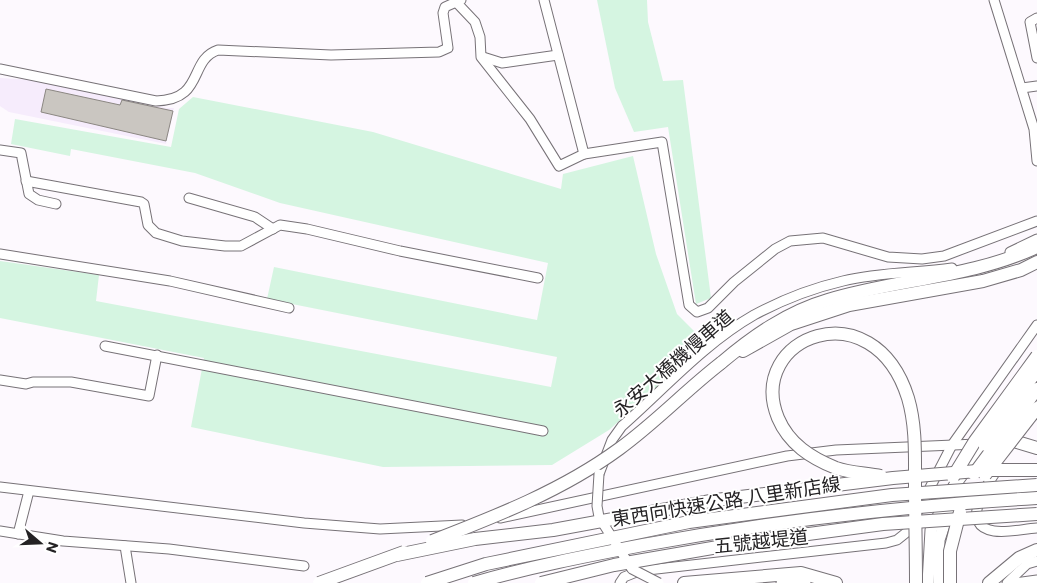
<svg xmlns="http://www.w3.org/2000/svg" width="1037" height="583" viewBox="0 0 1037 583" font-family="Commissioner,'Noto Sans TC',sans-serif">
	<rect width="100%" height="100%" fill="#fdf9fe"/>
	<!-- industrial -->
	<polygon fill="#f6ecfc" points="0,78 34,80 167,108 174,108 166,144 9,112 0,106"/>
	<!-- green -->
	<g fill="#d5f5e1">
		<polygon points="597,0 647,0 648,22 663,81 683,80 711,298 696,304 668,127 634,132 615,88"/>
		<polygon points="193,97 373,132 561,189 563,174 633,156 656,254 677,314 702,339 655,389 609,430 552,465 383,467 191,427 204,358 0,318 0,261 99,275 96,301 551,387 557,357 267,299 274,267 537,320 548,263 280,203 195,173 71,149 70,156 11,144 15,119 171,147 179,109"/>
	</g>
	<!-- building -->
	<polygon fill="#cac6c1" stroke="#8b8782" points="46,89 120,105 122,100 173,111 166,141 41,112"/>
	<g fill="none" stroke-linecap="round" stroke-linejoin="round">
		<defs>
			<g id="minor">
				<polyline points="544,0 584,154 662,142 689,305 697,312 708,308 734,282 775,249 790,241 823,238 888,257 922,259 944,256 1037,221"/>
				<polyline points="994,0 1034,129 1037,161"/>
				<polyline points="456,2 475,22 480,37 481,57 530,119 559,166 584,154"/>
				<polyline points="1037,18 1030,22 1037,58"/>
				<polyline points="483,57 502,63 558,55"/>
				<path d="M0 69 156 101C205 100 188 60 218 50L331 55 439 52 448 48 443 13 445 7 461 0"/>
				<polyline points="1022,88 1037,86"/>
				<polyline points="0,150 21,153 29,194 38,200 56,204"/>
				<polyline points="26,181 141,202 144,204 148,225 156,233 182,241 225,246 241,246 280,225 307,229 400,251 538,278"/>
				<polyline points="189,198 255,217 273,229"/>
				<polyline points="1010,252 1037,239"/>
				<polyline points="0,254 170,281 289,308"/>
				<polyline points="105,346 543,431"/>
				<polyline points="0,380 26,384 33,382 71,382 149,396 157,355"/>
				<path d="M999 467C989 482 957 525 994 531 1008 533 1023 529 1037 528"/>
				<path d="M599 474 612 440 622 426C664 389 705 343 754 315 780 301 813 288 843 281 879 272 916 273 952 268"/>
				<polyline points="0,487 304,523 380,529 462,525"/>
				<polyline points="500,518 787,456 836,450 977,444"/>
				<polyline points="0,531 63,541 169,549 304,566"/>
				<polyline points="18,534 29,491"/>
				<polyline points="125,546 131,583"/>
				<polyline points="620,583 624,577 639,571 886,543 897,540 907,532 952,445 1037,325"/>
				<polyline points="781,583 797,581 806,583"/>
				<polyline points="1007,583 1027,564 1037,561"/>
				<polyline points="1015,583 1037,580"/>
			</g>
			<g id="major">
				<polyline points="928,583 931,530 954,486 984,445"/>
				<polyline points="939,583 939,540 948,513"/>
			</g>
			<g id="highway">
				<polyline points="743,351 791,324 849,305 983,281 1021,270 1037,262"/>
				<path d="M721 363C753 336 787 312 828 300 897 279 970 278 1037 247"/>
				<polyline points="1017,442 1037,448"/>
				<polyline points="684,583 801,573 836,583"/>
				<polyline points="989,583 1019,558 1037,550"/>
			</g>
		</defs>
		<!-- minor casing -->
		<use href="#minor" stroke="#777277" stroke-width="11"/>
		<!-- major casing -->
		<use href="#major" stroke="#777277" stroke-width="13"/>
		<!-- highway casing -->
		<use href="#highway" stroke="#777277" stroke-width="14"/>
		<!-- minor -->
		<use href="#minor" stroke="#fff" stroke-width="9"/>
		<!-- major -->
		<use href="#major" stroke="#fff" stroke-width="11"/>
		<!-- highway -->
		<use href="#highway" stroke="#fff" stroke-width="12"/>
		<defs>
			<polyline id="minor-bridge" points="599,474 597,506 599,517 632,569 659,583"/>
			<polyline id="major-bridge" points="984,445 1037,371"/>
			<g id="highway-bridge">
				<polyline points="974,474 1037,389"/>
				<polyline points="985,475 1037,408"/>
				<path d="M881 476C867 473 850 473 836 468 811 458 789 444 778 418 745 337 873 287 908 398 916 425 915 454 915 481 915 515 916 549 916 583"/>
				<polyline points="953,477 975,441 1037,356"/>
				<path d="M432 541C497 516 563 490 619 449 655 423 686 390 721 363"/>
				<polyline points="397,555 475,539 553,530 716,500 893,478 989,470 1037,470"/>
				<polyline points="319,583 404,552"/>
				<polyline points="427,583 486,564 689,522 892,495 1037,485"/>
				<path d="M474 583C529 567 586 556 643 545 774 521 904 506 1037 498"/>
				<polyline points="541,583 614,565 741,543 883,524 1037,514"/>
				<polyline points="950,583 950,551 960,512"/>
			</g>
		</defs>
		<!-- minor-bridge casing -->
		<use href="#minor-bridge" stroke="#777277" stroke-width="11" stroke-linecap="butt"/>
		<!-- major-bridge casing -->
		<use href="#major-bridge" stroke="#777277" stroke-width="13" stroke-linecap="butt"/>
		<!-- highway-bridge casing -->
		<use href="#highway-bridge" stroke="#777277" stroke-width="14" stroke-linecap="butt"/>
		<!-- minor-bridge -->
		<use href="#minor-bridge" stroke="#fff" stroke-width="9"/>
		<!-- major-bridge -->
		<use href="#major-bridge" stroke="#fff" stroke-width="11"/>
		<!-- highway-bridge -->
		<use href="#highway-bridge" stroke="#fff" stroke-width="12"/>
	</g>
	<g text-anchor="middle" stroke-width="4" stroke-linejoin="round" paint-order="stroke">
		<!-- street labels -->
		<g font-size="19" fill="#242224" stroke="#fff">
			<text transform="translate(673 363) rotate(-41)" y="7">永安大橋機慢車道</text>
			<text transform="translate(726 501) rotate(-9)" y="7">東西向快速公路 八里新店線</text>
			<text transform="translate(761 541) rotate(-6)" y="7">五號越堤道</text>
		</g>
	</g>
	<!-- north arrow -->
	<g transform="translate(40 543) rotate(109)" stroke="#ffffff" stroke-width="4" paint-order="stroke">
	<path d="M0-4L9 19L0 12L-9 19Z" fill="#242224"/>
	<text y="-8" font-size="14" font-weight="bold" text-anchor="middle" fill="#242224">N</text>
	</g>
</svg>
